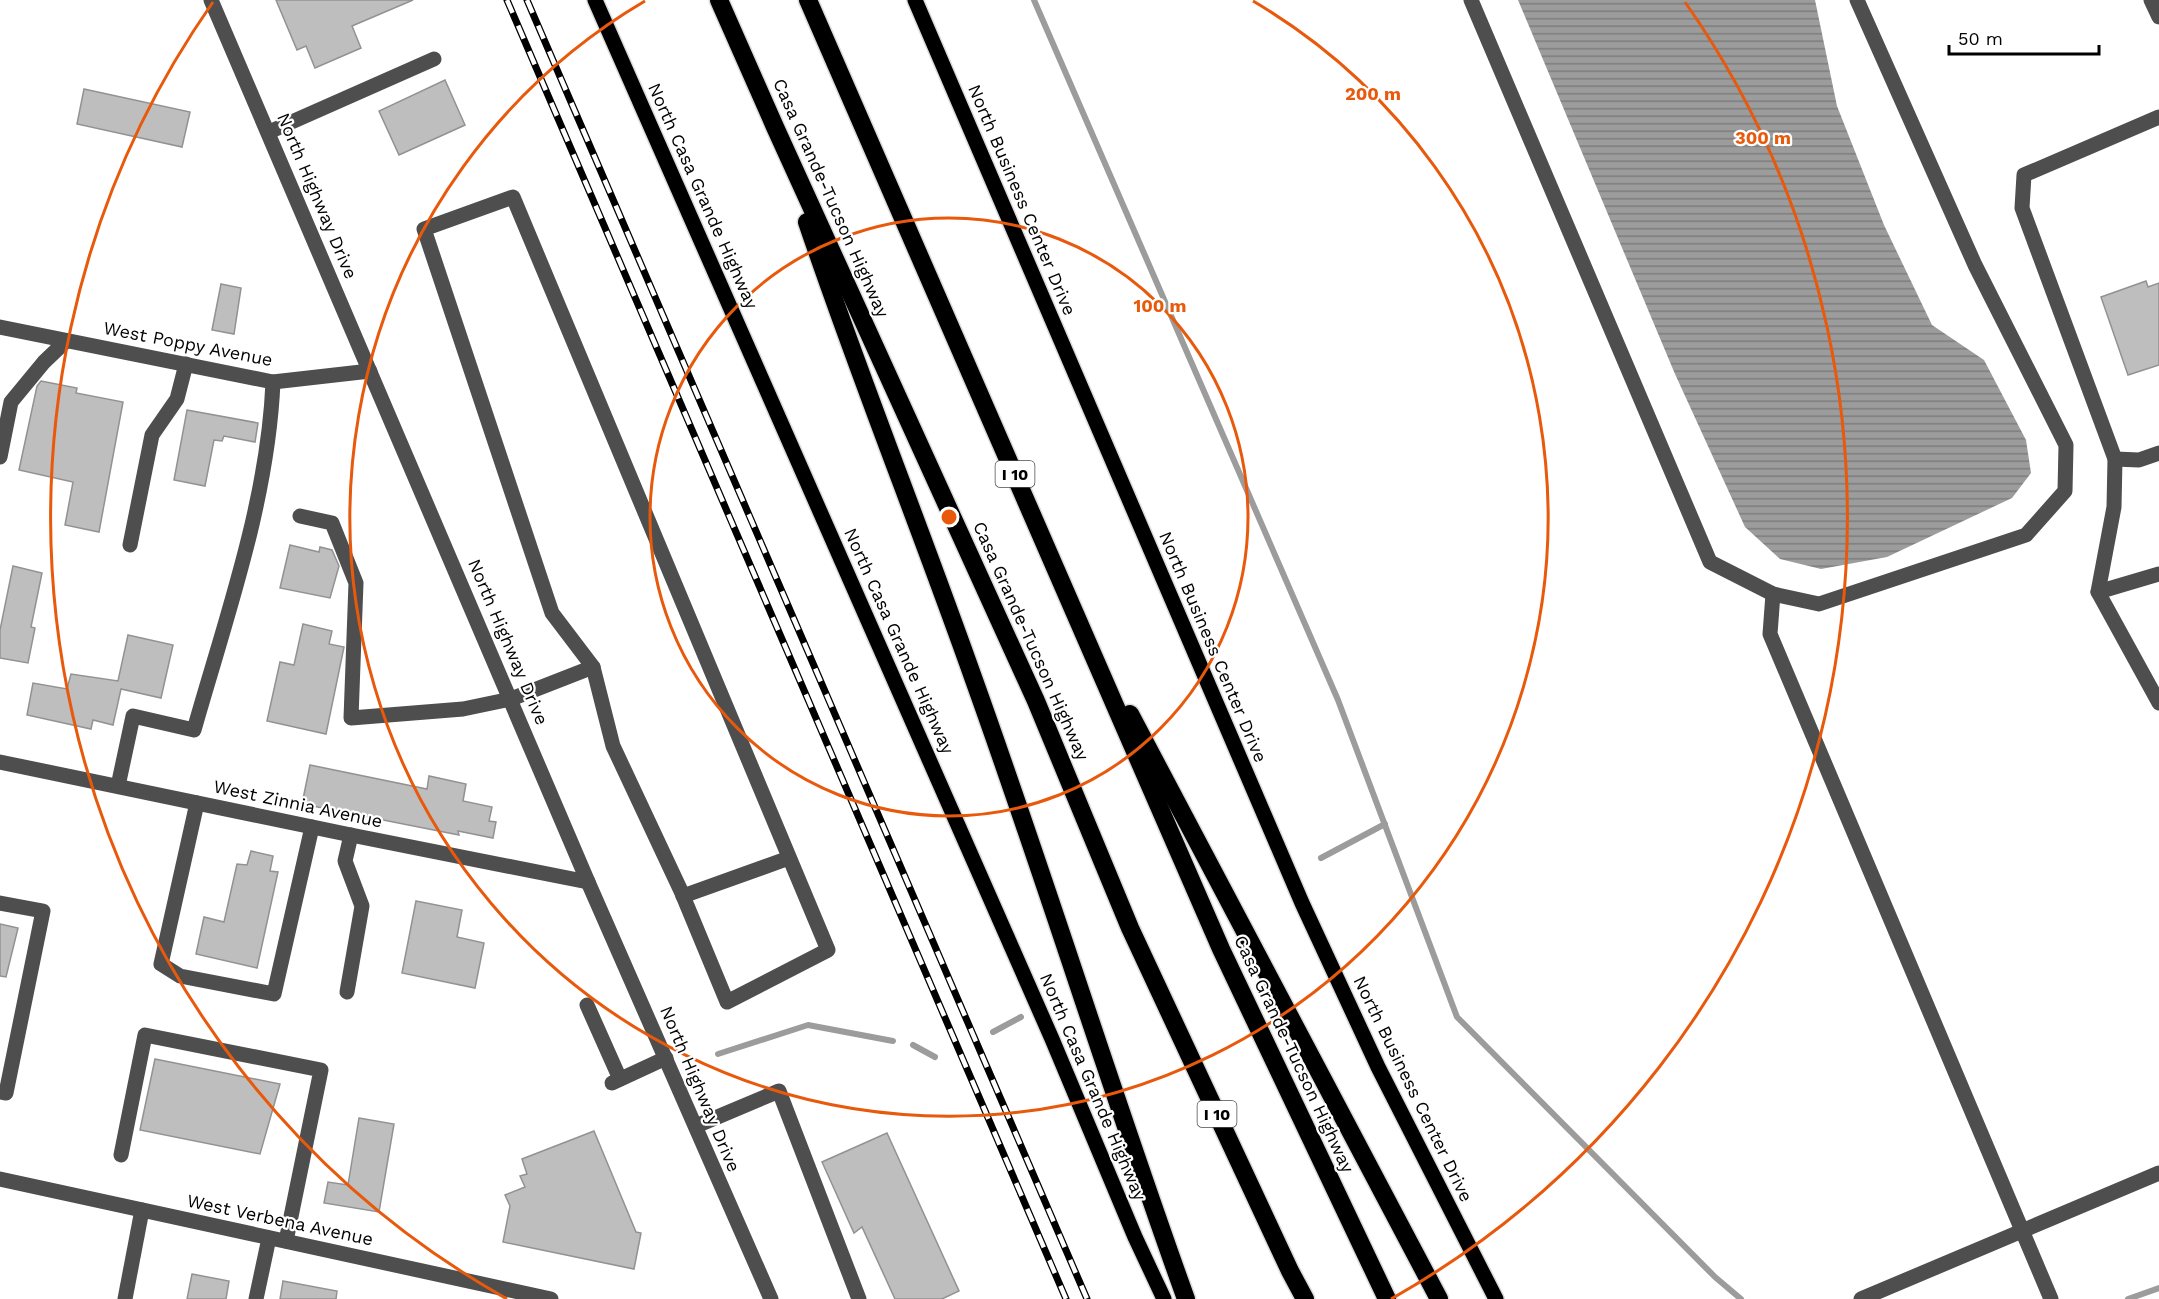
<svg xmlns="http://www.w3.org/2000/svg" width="2159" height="1299" viewBox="0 0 2159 1299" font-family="'Work Sans',sans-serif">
	<defs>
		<pattern id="water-rules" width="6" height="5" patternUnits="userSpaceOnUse" patternTransform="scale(1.5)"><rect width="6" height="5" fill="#9c9c9c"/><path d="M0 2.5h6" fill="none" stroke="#7d7d7d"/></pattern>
	</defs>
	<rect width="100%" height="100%" fill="#fff"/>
	<!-- water -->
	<polygon fill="url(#water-rules)" points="1518,0 1815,0 1837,106 1884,225 1932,325 1984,360 2026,440 2031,473 2012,498 1887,557 1821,569 1780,559 1745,527 1675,374"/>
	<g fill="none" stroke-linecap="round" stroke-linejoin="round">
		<!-- stream -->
		<g stroke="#9c9c9c" stroke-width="6">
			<polyline points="1034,0 1338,700 1457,1017 1715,1277 1741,1299"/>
			<polyline points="1321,858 1385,824"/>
			<polyline points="993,1032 1021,1017"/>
			<polyline points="913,1045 935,1057"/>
			<polyline points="718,1054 808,1025 893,1041"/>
			<polyline points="2128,1299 2159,1288"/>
		</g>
	</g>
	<!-- building -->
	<g fill="#bebebe" stroke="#929292" stroke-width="1.5">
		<polygon points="276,0 413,0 352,26 361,48 315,68 306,46 297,50"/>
		<polygon points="445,80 465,125 399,155 379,111"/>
		<polygon points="84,89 190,112 182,147 77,124"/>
		<polygon points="2146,281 2148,287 2159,283 2159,365 2128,375 2101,297"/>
		<polygon points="221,284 241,288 234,334 212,330"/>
		<polygon points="41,381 77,388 76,393 123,402 99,532 65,525 73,482 19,470 37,386"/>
		<polygon points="187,410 258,423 255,442 224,436 222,441 214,440 205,486 174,480"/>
		<polygon points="290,545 319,552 320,547 332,550 339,566 330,598 280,588"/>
		<polygon points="13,566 42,573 31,627 35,628 28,663 0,658 0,630"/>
		<polygon points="303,624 332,631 329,644 344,647 326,734 267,721 280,662 294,665"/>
		<polygon points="128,635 173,645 161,698 121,689 113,725 93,720 91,729 27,715 33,683 67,689 71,674 118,681"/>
		<polygon points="310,765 427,789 429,776 466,784 463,801 492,807 489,821 496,822 493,838 458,831 459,835 302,804"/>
		<polygon points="251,851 273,856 270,871 278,872 257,968 196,954 204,917 224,922 237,864 247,865"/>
		<polygon points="416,901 462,910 457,937 484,943 475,988 402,973"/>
		<polygon points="0,924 18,928 6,977 0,976"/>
		<polygon points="155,1059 280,1084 260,1154 140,1130"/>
		<polygon points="359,1118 394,1124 379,1212 324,1203 328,1182 348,1185"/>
		<polygon points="594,1131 636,1232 641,1233 634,1269 503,1242 510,1206 505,1195 525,1187 520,1176 527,1174 522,1159"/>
		<polygon points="887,1133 959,1291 942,1299 895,1299 862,1227 854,1233 822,1162"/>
		<polygon points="192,1274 229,1281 226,1299 187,1299"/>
		<polygon points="283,1281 337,1291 336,1299 280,1299"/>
	</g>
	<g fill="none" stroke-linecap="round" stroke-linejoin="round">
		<defs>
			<g id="major">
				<polyline points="595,0 1052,1039 1135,1237 1164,1299"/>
				<polyline points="915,0 1302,903 1378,1067 1496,1299"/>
			</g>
			<g id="highway">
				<polyline points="719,0 775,127 1036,701 1130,928 1290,1271 1305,1299"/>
				<polyline points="808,0 1221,949 1387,1299"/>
				<path d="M807 222C859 376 920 527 974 680 1048 886 1112 1094 1186 1299"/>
				<polyline points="1130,714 1439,1299"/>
			</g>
		</defs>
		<!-- major casing -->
		<use href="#major" stroke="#dbdbdb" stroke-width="18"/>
		<!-- highway casing -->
		<use href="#highway" stroke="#dbdbdb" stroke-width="21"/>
		<!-- minor -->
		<g stroke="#4e4e4e" stroke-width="15">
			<polyline points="211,0 588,882 771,1299"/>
			<polyline points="1471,0 1710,562 1773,594 1819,604 2026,535 2065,491 2066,445 1975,265 1857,0"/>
			<polyline points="2151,0 2159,17"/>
			<polyline points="2159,117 2024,175 2022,208 2115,459 2114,507 2098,592 2159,703"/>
			<polyline points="269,132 434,59"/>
			<polygon points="513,197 828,950 727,1002 681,891 613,746 593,667 552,613 424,229"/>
			<polyline points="0,327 273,382 370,371"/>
			<polyline points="0,457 11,402 44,362 66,341"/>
			<polyline points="2115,459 2139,460 2159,453"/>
			<polyline points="300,516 332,523 356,583 351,718 463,709 511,699 593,667"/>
			<polyline points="130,545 152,435 177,399 186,364"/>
			<polyline points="2098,592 2159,574"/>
			<polyline points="1773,594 1770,634 2051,1299"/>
			<polyline points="0,762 351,835 588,882"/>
			<path d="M118 786 133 716 194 730C226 617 268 501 273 382"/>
			<polyline points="197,803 161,964 180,976 274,994 312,827"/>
			<polyline points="683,896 789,858"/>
			<polyline points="0,903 43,911 6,1093 0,1092"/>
			<polyline points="347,992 362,906 345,861 351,835"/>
			<polyline points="587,1005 620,1079"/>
			<polyline points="612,1083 666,1058"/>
			<polyline points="696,1126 779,1091 859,1299"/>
			<polyline points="121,1155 145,1035 321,1070 286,1241"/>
			<polyline points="0,1179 551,1299"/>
			<polyline points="125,1299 142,1210"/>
			<polyline points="256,1299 269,1238"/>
			<polyline points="1861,1299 2159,1173"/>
		</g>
		<!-- major -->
		<use href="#major" stroke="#000" stroke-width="15"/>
		<!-- highway -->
		<use href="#highway" stroke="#000" stroke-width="18"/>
		<defs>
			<g id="rail">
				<polyline points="507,0 1066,1299"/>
				<polyline points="527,0 1087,1299"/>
			</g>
		</defs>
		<!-- rail casing -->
		<use href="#rail" stroke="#000" stroke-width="7"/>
		<!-- rail -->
		<use href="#rail" stroke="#fff" stroke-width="4.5" stroke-dasharray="14" stroke-linecap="butt"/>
	</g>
	<!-- distance rings -->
	<g fill="none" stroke="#e8590c" stroke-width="3">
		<circle cx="949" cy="517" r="299"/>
		<path d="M1253 1A599 599 0 1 1 645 1"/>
		<path d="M507 1299A898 898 0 0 1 213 2M1685 2A898 898 0 0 1 1391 1299"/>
	</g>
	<g text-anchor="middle" stroke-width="4.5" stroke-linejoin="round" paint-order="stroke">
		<!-- shield labels -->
		<g fill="#fff" stroke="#4c4c4c" stroke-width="1.5">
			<rect x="995.5" y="461" width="39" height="26" rx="4.5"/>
			<rect x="1197.5" y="1101" width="39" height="26" rx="4.5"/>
		</g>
		<g font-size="16" font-weight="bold" fill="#000">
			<text x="1015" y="480">I 10</text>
			<text x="1217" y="1120">I 10</text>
		</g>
		<!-- street labels -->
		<g font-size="18" fill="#000" stroke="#fff">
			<text transform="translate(317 196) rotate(67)" y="6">North Highway Drive</text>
			<text transform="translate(703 196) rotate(66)" y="6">North Casa Grande Highway</text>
			<text transform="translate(831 198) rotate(66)" y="6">Casa Grande-Tucson Highway</text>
			<text transform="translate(1022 200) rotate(67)" y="6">North Business Center Drive</text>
			<text transform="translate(188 344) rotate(11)" y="6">West Poppy Avenue</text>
			<text transform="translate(899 641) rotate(66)" y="6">North Casa Grande Highway</text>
			<text transform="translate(1031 641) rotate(66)" y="6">Casa Grande-Tucson Highway</text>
			<text transform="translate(508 642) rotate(67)" y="6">North Highway Drive</text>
			<text transform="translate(1213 647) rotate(67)" y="6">North Business Center Drive</text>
			<text transform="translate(298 804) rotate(12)" y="6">West Zinnia Avenue</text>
			<text transform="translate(1294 1054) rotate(65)" y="6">Casa Grande-Tucson Highway</text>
			<text transform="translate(1093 1087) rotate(67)" y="6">North Casa Grande Highway</text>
			<text transform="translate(700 1089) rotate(67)" y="6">North Highway Drive</text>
			<text transform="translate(1413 1089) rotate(64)" y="6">North Business Center Drive</text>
			<text transform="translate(280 1220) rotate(12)" y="6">West Verbena Avenue</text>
		</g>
	</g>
	<circle cx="949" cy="517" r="9" fill="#e8590c" stroke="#fff" stroke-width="3"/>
	<g font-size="18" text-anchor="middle" font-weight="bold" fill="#e8590c" stroke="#fff" stroke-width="4.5" stroke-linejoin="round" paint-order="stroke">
		<text x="1373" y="100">200 m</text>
		<text x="1763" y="144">300 m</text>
		<text x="1160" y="312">100 m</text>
	</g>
	<!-- scale -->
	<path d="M1949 45v9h150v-9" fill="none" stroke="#000000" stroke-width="3"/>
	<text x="1958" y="45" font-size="18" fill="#000000" stroke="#ffffff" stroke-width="4.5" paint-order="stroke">50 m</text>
</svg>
